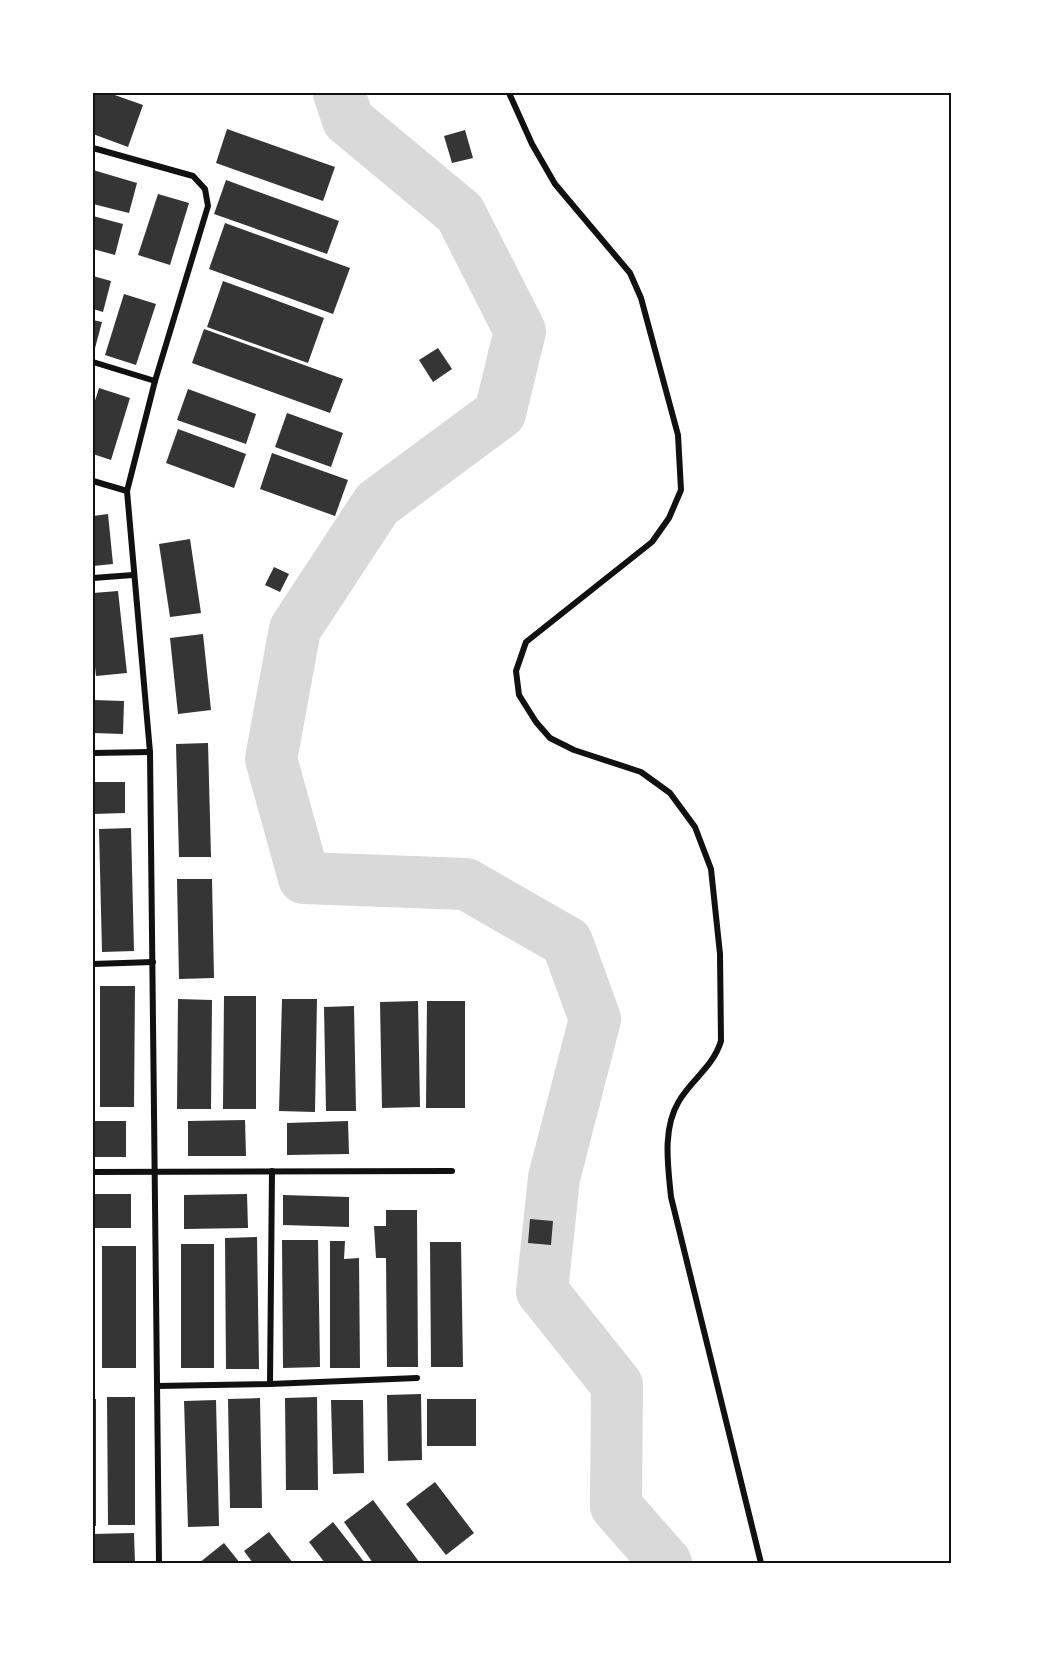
<svg xmlns="http://www.w3.org/2000/svg" width="1044" height="1656" viewBox="0 0 1044 1656" font-family="Cabin,sans-serif">
	<rect width="100%" height="100%" fill="#fff"/>
	<g fill="none" stroke-linecap="round" stroke-linejoin="round">
		<!-- river -->
		<polyline stroke="#d9d9d9" stroke-width="52" points="339,93 348,120 460,213 520,331 500,413 377,504 295,629 271,759 304,878 466,884 567,942 595,1019 554,1178 542,1291 617,1385 616,1506 666,1563"/>
	</g>
	<!-- building -->
	<g fill="#353535">
		<polygon points="93,93 109,93 143,105 128,147 93,134"/>
		<polygon points="227,129 335,167 323,201 216,163"/>
		<polygon points="465,130 473,158 452,163 444,136"/>
		<polygon points="93,170 137,183 129,213 93,204"/>
		<polygon points="226,180 339,221 327,254 214,214"/>
		<polygon points="158,194 189,203 170,265 138,255"/>
		<polygon points="93,216 123,224 115,255 93,249"/>
		<polygon points="225,223 350,268 333,314 209,269"/>
		<polygon points="93,276 111,281 103,312 93,309"/>
		<polygon points="223,281 324,318 308,363 207,327"/>
		<polygon points="124,294 156,304 136,365 105,355"/>
		<polygon points="93,320 102,322 94,352 93,352"/>
		<polygon points="204,329 343,379 330,413 192,363"/>
		<polygon points="438,348 452,369 433,382 419,360"/>
		<polygon points="99,388 130,398 111,460 93,454 93,407"/>
		<polygon points="188,389 256,414 246,444 177,420"/>
		<polygon points="287,413 343,433 331,467 275,447"/>
		<polygon points="178,429 246,454 234,488 166,463"/>
		<polygon points="272,453 348,480 335,516 260,489"/>
		<polygon points="108,514 113,564 93,566 93,516"/>
		<polygon points="190,539 201,613 170,617 159,544"/>
		<polygon points="274,567 289,574 280,592 265,585"/>
		<polygon points="118,591 127,673 96,676 93,649 93,593"/>
		<polygon points="203,634 211,710 178,714 170,638"/>
		<polygon points="93,700 124,701 123,734 93,733"/>
		<polygon points="208,743 211,857 179,857 176,744"/>
		<polygon points="93,782 125,782 125,813 93,814"/>
		<polygon points="131,828 134,951 102,952 99,829"/>
		<polygon points="177,879 212,879 214,978 179,979"/>
		<polygon points="100,986 135,986 134,1107 100,1107"/>
		<polygon points="224,996 256,996 256,1109 223,1109"/>
		<polygon points="178,999 212,1000 211,1109 177,1109"/>
		<polygon points="282,999 317,999 315,1112 279,1111"/>
		<polygon points="418,1001 420,1107 382,1108 380,1002"/>
		<polygon points="427,1001 465,1001 465,1108 426,1108"/>
		<polygon points="354,1006 356,1111 326,1111 324,1007"/>
		<polygon points="245,1120 246,1156 188,1156 188,1121"/>
		<rect x="93" y="1121" width="33" height="36"/>
		<polygon points="348,1121 349,1154 287,1155 287,1123"/>
		<rect x="93" y="1194" width="38" height="34"/>
		<polygon points="247,1194 248,1228 184,1229 184,1195"/>
		<polygon points="283,1195 349,1197 349,1227 283,1225"/>
		<polygon points="386,1210 417,1210 418,1367 387,1367 386,1258 376,1258 374,1226 386,1226"/>
		<polygon points="530,1219 553,1221 551,1245 528,1243"/>
		<polygon points="257,1237 259,1369 226,1369 225,1238"/>
		<polygon points="282,1240 318,1240 320,1367 283,1368"/>
		<polygon points="330,1241 345,1241 344,1259 359,1258 360,1368 330,1368"/>
		<polygon points="430,1242 461,1242 463,1367 431,1367"/>
		<rect x="181" y="1244" width="33" height="124"/>
		<rect x="102" y="1246" width="34" height="122"/>
		<polygon points="421,1394 422,1460 388,1461 387,1395"/>
		<polygon points="107,1397 135,1397 135,1525 108,1525"/>
		<polygon points="317,1397 318,1490 286,1490 285,1398"/>
		<polygon points="260,1398 262,1508 230,1508 228,1399"/>
		<rect x="93" y="1399" width="3" height="127"/>
		<rect x="427" y="1399" width="49" height="47"/>
		<polygon points="216,1400 219,1526 188,1527 184,1401"/>
		<polygon points="331,1400 363,1400 364,1473 333,1474"/>
		<polygon points="435,1482 474,1533 446,1555 406,1504"/>
		<polygon points="373,1500 420,1563 373,1563 344,1522"/>
		<polygon points="333,1522 365,1563 325,1563 309,1542"/>
		<polygon points="269,1532 293,1563 253,1563 244,1551"/>
		<polygon points="134,1533 135,1563 93,1563 93,1534"/>
		<polygon points="224,1543 240,1563 199,1563"/>
	</g>
	<g fill="none" stroke-linecap="round" stroke-linejoin="round">
		<!-- minor -->
		<g stroke="#111" stroke-width="6">
			<path d="M509 93 532 144 555 184 630 273 641 298 678 435 681 490 669 518 652 542 526 642 516 671 519 695 536 722 550 738 574 750 641 772 670 793 695 827 711 869 720 954 721 1041C713 1067 692 1079 679 1101 662 1129 668 1166 671 1197L761 1563"/>
			<polyline points="93,148 193,176 205,189 208,206 155,381 127,491 150,752 159,1563"/>
			<polyline points="93,362 155,381"/>
			<polyline points="93,481 127,491"/>
			<polyline points="93,578 133,575"/>
			<polyline points="93,753 150,752"/>
			<polyline points="93,964 153,962"/>
			<polyline points="93,1172 452,1171"/>
			<polyline points="270,1384 272,1171"/>
			<polyline points="157,1386 270,1384 417,1378"/>
		</g>
	</g>
	<!-- border -->
	<rect width="1044" height="1656" fill="none" stroke="#ffffff" stroke-width="189"/>
	<rect x="94" y="94" width="856" height="1468" fill="none" stroke="#111" stroke-width="2"/>
</svg>
